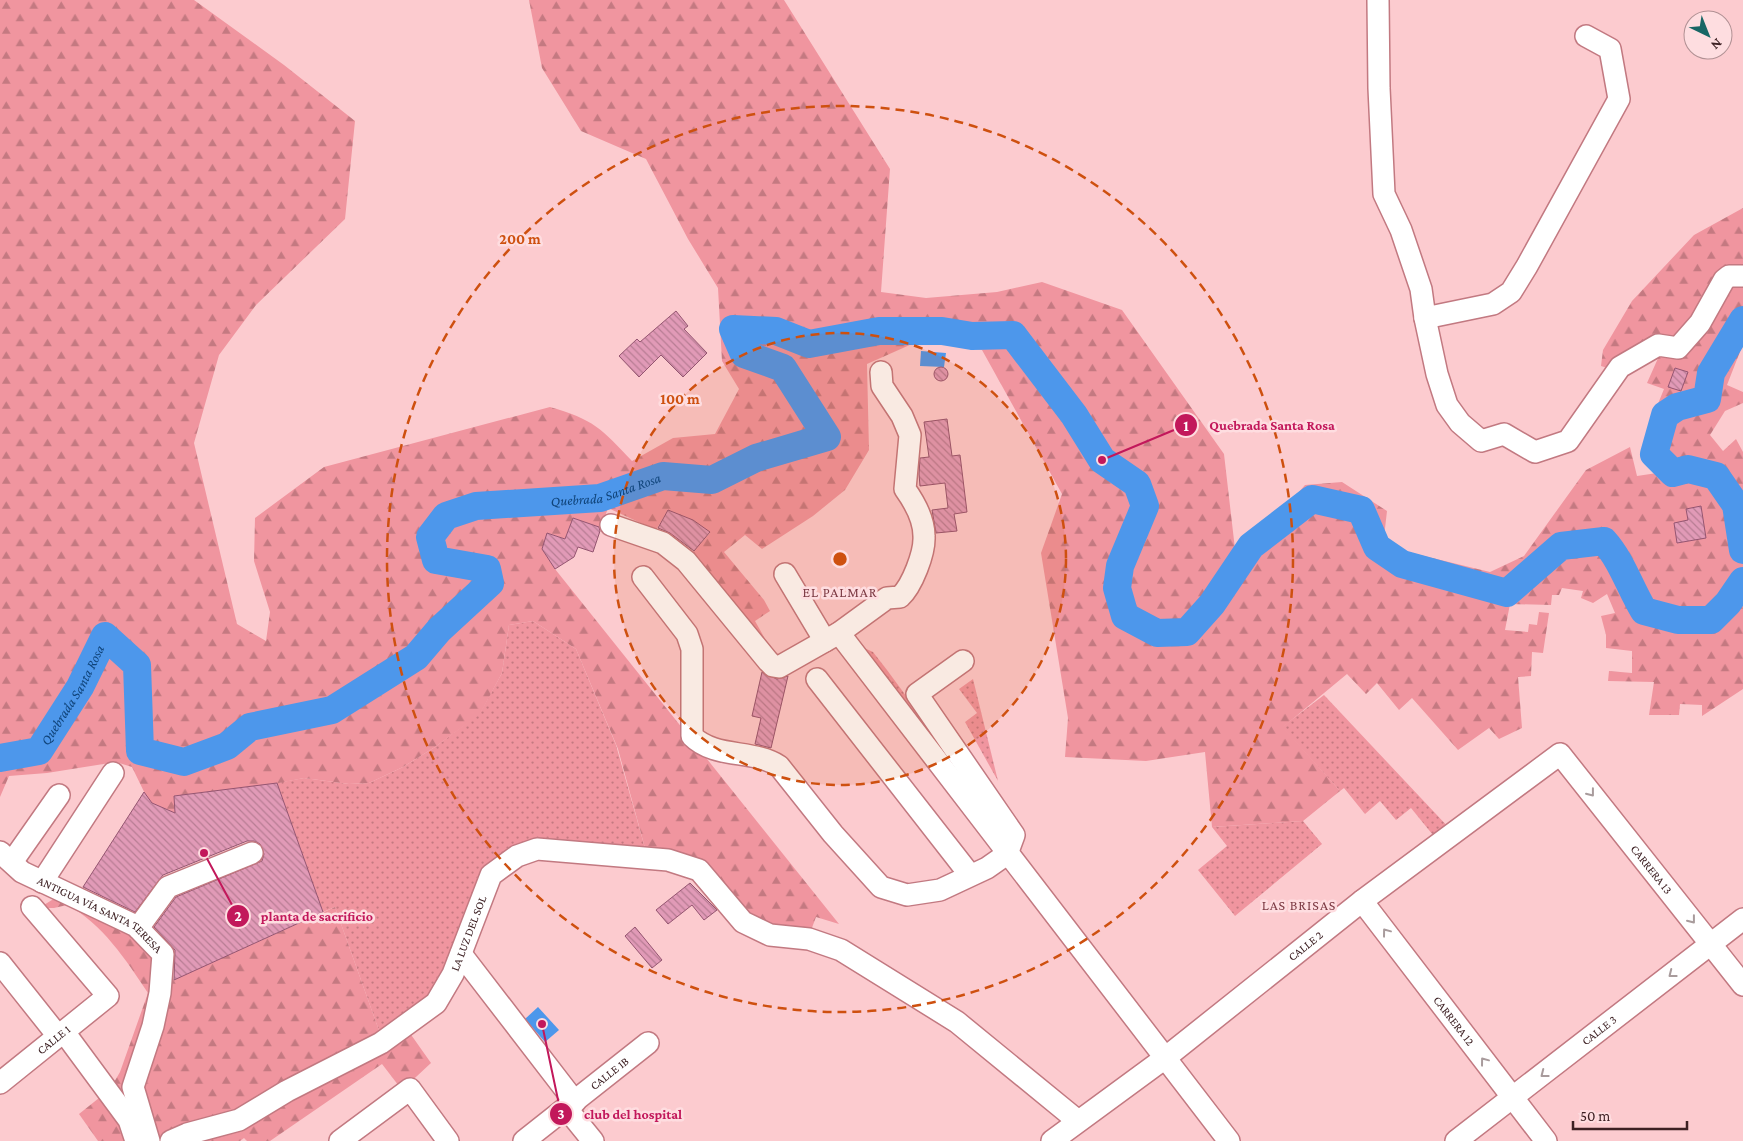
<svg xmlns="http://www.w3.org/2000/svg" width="1743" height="1141" viewBox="0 0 1743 1141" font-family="'Crimson Pro',serif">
	<defs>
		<pattern id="grass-dots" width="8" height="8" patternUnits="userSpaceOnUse" patternTransform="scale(1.25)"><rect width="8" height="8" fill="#f0959f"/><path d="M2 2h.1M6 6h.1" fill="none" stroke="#c47981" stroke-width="1.8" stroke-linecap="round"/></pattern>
		<pattern id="forest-firs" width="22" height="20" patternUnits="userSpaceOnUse" patternTransform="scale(1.25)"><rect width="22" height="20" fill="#f0959f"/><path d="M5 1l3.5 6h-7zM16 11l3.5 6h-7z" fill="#c47981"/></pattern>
		<pattern id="building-back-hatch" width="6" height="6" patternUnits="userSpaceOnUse" patternTransform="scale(1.25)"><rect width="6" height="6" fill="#e19ab7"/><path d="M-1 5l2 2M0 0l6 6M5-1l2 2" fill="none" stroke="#b87d94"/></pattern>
	</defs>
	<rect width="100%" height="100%" fill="#fccbcf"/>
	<!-- grass -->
	<g fill="url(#grass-dots)">
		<polygon points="533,621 576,649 616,745 645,848 538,844 487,874 434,1002 382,1039 335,907 323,912 277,783 304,778 349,784 369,783 403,767 435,747 480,713 502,673 509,625"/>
		<polygon points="862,647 873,652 887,670 1012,840"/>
		<polygon points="973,679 998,781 965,722 977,713 959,689"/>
		<polygon points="1324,695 1451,830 1437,840 1411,808 1396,820 1380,801 1365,814 1344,788 1340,791 1282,727"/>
		<polygon points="1303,821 1322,844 1235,916 1198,870 1227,846 1212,827"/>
	</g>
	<!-- forest -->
	<g fill="url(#forest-firs)">
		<path d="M0 0H194L284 65 355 121 345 219 256 305 219 355 194 443 237 624 266 641 270 612 254 561 255 518 324 467 550 407C593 419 602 429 632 461L673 438 715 434 739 389 722 361 718 288 688 239 646 159 581 131 542 68 529 0H784L890 169 881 292 926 298 997 292 1042 282 1122 310 1224 454 1235 549C1261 530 1284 510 1305 485L1342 482 1387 511 1383 546 1490 572 1524 556 1586 470 1630 447 1637 476 1657 473 1649 426 1664 389 1647 383 1659 356 1614 370 1601 366 1603 350 1632 301 1694 235 1743 208V344L1727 385 1743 392V403L1725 411 1710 435 1723 451 1736 439 1743 452V689L1702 716V705L1680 704 1679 715H1649L1654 682 1608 681 1609 671 1632 673V651L1606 648V635L1601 616 1615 613 1607 594 1593 603 1581 598 1583 591 1562 588 1559 595H1552L1551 605 1510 604 1505 630 1528 632 1529 624 1537 625 1539 612 1549 613 1543 653 1532 652 1531 676 1518 677 1522 728 1499 739 1489 728 1458 750 1412 698 1399 710 1377 683 1366 694 1347 674 1283 727 1340 791 1303 821 1212 827 1205 752 1146 761 1065 757 1068 718 1041 553 1062 494 982 350 921 340 867 364 869 450 845 490 813 516 762 549 745 535 724 552 764 600 770 611 755 621 778 662 692 553 710 533 693 520 668 510 656 530 608 508 601 528 573 518 565 539 548 533 542 549 555 569 839 924 816 917 810 933 748 921 704 869 645 848 618 749 576 649 533 621 509 625 502 673 480 714 435 747 403 767 369 783 349 784 304 778 269 785 174 796 175 813 149 802 132 767 116 762 47 773 9 776 0 797Z"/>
		<path d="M60 895 134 929 160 956 128 1088 145 1141 113 1084 120 1072 148 993C126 960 102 923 67 905L54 908H39Z"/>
		<polygon points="335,907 382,1039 407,1029 431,1063 402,1090 382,1064 270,1141 247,1141 244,1138 240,1141 208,1141 205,1138 201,1141 147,1141 135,1087 164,984"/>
		<polygon points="104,1094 130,1141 98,1141 79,1114"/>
	</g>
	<!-- water -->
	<g fill="#4d97eb">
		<polygon points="921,351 946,353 944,367 920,366"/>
		<polygon points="538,1007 559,1030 545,1042 525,1019"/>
	</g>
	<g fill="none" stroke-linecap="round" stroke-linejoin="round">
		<!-- river -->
		<g stroke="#4d97eb" stroke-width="28">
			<polyline points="1743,320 1711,373 1707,399 1677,407 1665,415 1654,454 1673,473 1688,469 1716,476 1736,505 1743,550"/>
			<path id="s1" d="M0 758 39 751 80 687 105 636 137 665 140 751 184 762 227 746 250 727 332 710 416 657 439 630 490 583 487 569 436 560 430 537 446 516 476 506 600 498 663 476 712 480 756 458 827 437 783 368 744 354 733 329 776 331 809 344 879 331H942L972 336 1013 335 1074 415 1102 460 1137 484 1145 506 1120 566 1117 588 1125 616 1157 633 1187 632 1212 604 1251 546 1312 499 1361 510 1377 547 1402 564 1507 593 1561 546 1604 541C1622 561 1630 588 1644 611L1678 620H1711L1728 603 1743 581"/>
		</g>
	</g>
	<!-- building -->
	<g fill="url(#building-back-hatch)" stroke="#955571">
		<polygon points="676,311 688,326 684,329 707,353 683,377 661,355 639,377 619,356 637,339 640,342"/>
		<circle cx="941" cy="374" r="7"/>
		<polygon points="1675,368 1688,372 1681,391 1668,387"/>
		<polygon points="947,419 952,456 960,455 967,512 954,514 957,531 936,533 932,510 948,508 945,483 920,486 919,474 920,458 929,457 924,422"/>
		<polygon points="1701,506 1706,538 1677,543 1674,523 1688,520 1686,509"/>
		<polygon points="668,510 693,520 710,532 694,551 670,533 658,528"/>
		<polygon points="573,518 599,527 600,531 593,552 578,547 574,557 555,569 542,549 547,533 565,539"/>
		<polygon points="762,672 777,679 788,676 771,748 755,744 761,718 752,716"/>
		<polygon points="277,783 323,912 174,980 175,950 154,927 176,897 262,861 264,854 260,844 254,841 247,841 163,875 135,912 83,887 144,792 152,803 175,813 174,796"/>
		<polygon points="690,883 717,910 704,920 692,905 668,924 656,910"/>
		<polygon points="635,927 662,960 652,968 625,936"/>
	</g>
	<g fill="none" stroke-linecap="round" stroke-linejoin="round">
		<defs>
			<g id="minor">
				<polyline points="1378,0 1379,88 1384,194 1401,230 1421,289 1425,318 1437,374 1447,405 1460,423 1481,441 1504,434 1535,452 1568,441 1620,367 1658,345 1678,348 1700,323 1724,280 1729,276 1743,276"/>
				<polyline points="1425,318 1493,304 1511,292 1527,266 1619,99 1610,49 1586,36"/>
				<path d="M611 525 663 543 686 561 768 661 773 666 779 667 839 633 887 598 900 597C912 586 925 553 924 536 924 519 915 503 905 489L910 435 902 416 882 386 881 372"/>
				<polyline points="785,574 825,641"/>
				<path d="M643 577 687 634 692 649V736C715 759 753 749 779 766L833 834 881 887 907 895 940 890 987 868 1007 854 1014 835 917 694 963 661"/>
				<polyline points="839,633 1229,1141"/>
				<polyline points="817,679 970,875"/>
				<path id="s2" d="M0 852 22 872 136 926 163 954 160 993 153 1026 133 1087 149 1141"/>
				<polyline points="12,862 59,795"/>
				<polyline points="42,882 113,773"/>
				<path id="s3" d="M1362 901 1546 1141"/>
				<polyline points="138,928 168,887 252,853"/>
				<polyline points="461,954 575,1102"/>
				<polyline points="0,963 58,1036"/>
				<polyline points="64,1032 129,1120 136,1141"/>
				<path id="s4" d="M0 1083 108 996 32 907"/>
				<polyline points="567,1109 593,1141"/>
				<path id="s5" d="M171 1141 187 1134 239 1120 287 1091 381 1043 436 1003 453 974 491 875 517 856 537 849 668 860 699 870 743 922 770 935 809 939 841 950 957 1022 1078 1121"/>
				<polyline points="340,1141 410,1089 448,1141"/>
				<path id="s6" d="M524 1141 648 1043"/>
				<path id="s7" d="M1052 1141 1165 1058 1362 901 1560 754 1743 985"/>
				<path id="s8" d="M1456 1141 1743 919"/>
			</g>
		</defs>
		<!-- minor casing -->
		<use href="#minor" stroke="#c27981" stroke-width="24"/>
		<!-- minor -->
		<use href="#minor" stroke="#fff" stroke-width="21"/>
	</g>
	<!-- one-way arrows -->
	<defs><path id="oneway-chevron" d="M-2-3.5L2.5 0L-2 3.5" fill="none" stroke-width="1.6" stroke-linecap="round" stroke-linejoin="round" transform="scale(1.25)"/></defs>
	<g stroke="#a89b9c">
		<use href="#oneway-chevron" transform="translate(1591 793) rotate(52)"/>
		<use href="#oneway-chevron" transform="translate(1692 920) rotate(52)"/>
		<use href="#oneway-chevron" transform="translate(1386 932) rotate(-127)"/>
		<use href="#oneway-chevron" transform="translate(1672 974) rotate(142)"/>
		<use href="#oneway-chevron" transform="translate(1484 1061) rotate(-127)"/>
		<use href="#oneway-chevron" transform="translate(1544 1074) rotate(142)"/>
	</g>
	<!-- distance rings -->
	<circle cx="840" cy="559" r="226" fill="#ce500f" fill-opacity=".12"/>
	<g fill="none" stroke="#ce500f" stroke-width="2.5" stroke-dasharray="9 6">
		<circle cx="840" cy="559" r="226"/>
		<circle cx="840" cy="559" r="453"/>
	</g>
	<g text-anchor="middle" stroke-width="5" stroke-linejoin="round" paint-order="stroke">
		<!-- street labels -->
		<g font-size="12" fill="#3d2023" stroke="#fedde0">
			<text dy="4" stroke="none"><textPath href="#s7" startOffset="786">CARRERA 13</textPath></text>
			<text dy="4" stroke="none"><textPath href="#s2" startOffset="119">ANTIGUA VÍA SANTA TERESA</textPath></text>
			<text dy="4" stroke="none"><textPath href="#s5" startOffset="378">LA LUZ DEL SOL</textPath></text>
			<text dy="4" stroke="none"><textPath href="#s7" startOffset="320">CALLE 2</textPath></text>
			<text dy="4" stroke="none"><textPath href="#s3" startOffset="151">CARRERA 12</textPath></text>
			<text dy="4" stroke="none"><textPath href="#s8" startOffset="181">CALLE 3</textPath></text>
			<text dy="4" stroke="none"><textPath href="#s4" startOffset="69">CALLE 1</textPath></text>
			<text dy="4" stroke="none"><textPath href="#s6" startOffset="109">CALLE 1B</textPath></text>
		</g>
		<!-- water labels -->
		<g font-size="14" font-style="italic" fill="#10447a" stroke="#fedde0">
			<text dy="5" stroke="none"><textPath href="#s1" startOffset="990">Quebrada Santa Rosa</textPath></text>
			<text dy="5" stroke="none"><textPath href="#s1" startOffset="105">Quebrada Santa Rosa</textPath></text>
		</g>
		<!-- neighbourhood labels -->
		<g font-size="14" letter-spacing="1" fill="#7d3b44" stroke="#fedde0">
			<text x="840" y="597">EL PALMAR</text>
			<text x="1299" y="910">LAS BRISAS</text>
		</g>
	</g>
	<circle cx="840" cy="559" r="8" fill="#ce500f" stroke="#fedde0" stroke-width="2.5"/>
	<g font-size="15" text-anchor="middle" font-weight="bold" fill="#ce500f" stroke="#fedde0" stroke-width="5" stroke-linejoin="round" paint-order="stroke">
		<text x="520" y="244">200 m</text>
		<text x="680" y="404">100 m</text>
	</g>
	<!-- callouts -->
	<path fill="none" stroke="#c2185b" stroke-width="2" d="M1102 460L1186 425M204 853L238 916M542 1024L561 1114"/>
	<g fill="#c2185b" stroke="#fedde0" stroke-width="2">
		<circle cx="1102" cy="460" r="5"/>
		<circle cx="204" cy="853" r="5"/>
		<circle cx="542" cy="1024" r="5"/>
		<circle cx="1186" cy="425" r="12"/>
		<circle cx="238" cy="916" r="12"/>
		<circle cx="561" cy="1114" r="12"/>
	</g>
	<g font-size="15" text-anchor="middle" font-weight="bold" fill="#fff">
		<text x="1186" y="431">1</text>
		<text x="238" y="921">2</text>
		<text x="561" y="1119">3</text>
	</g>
	<g font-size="14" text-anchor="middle" font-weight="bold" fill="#c2185b" stroke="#fedde0" stroke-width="5" stroke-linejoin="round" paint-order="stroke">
		<text x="1272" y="430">Quebrada Santa Rosa</text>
		<text x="317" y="921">planta de sacrificio</text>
		<text x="633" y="1119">club del hospital</text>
	</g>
	<!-- north arrow -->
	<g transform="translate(1708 35) rotate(137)"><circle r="24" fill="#fedde0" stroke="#b19194"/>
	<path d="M0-4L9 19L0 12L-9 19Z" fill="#186665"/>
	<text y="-8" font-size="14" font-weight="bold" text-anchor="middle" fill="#3d2023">N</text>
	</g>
	<!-- scale -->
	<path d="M1573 1121v8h114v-8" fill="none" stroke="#3d2023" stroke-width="2.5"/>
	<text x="1580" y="1121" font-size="15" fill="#3d2023" stroke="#fedde0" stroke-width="4" paint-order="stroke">50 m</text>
</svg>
